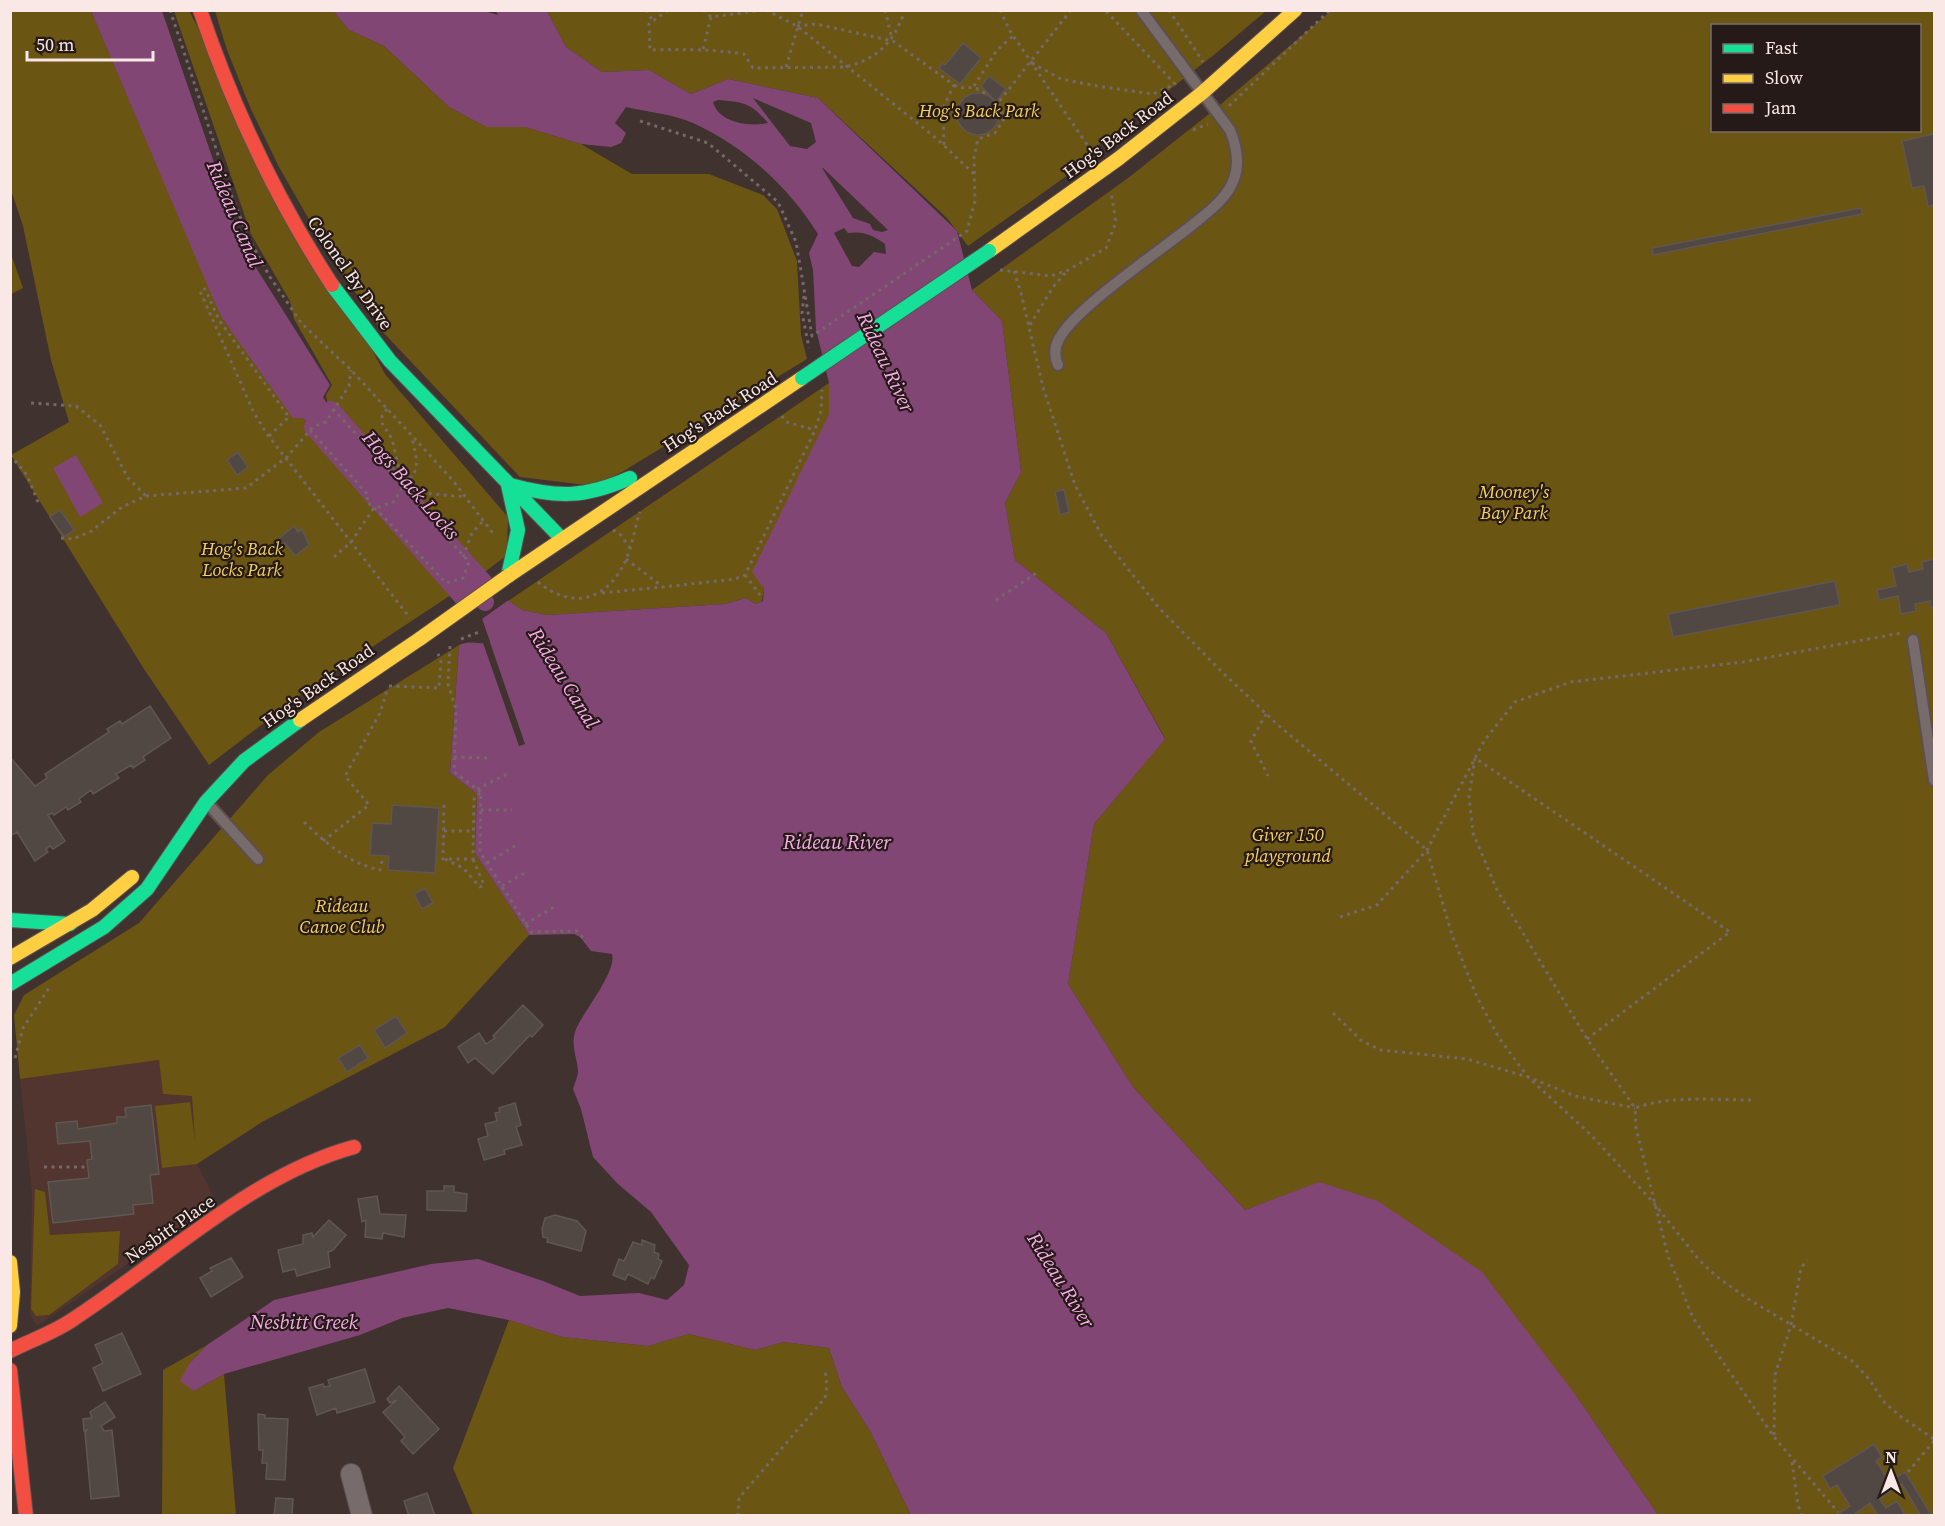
<svg xmlns="http://www.w3.org/2000/svg" width="1945" height="1526" font-family="'Source Serif 4',serif">
  <style>
    .built { fill: #51352e }
    .green { fill: #6a5512; fill-rule: evenodd }
    .water { fill: #824675; fill-rule: evenodd }
    .pier { fill: #40322f }
    .lines { fill: none; stroke-linecap: round; stroke-linejoin: round }
    .canal { stroke: #824675; stroke-width: 18 }
    .building { fill: #524843; stroke: #605652; stroke-width: 1.5 }
    .lane-casing { stroke: #5c504e; stroke-width: 14 }
    .street-casing { stroke: #5c504e; stroke-width: 22 }
    .fast-casing { stroke: #5c504e; stroke-width: 16 }
    .slow-casing { stroke: #5c504e; stroke-width: 16 }
    .jam-casing { stroke: #5c504e; stroke-width: 16 }
    .path { stroke: #756869; stroke-width: 3; stroke-dasharray: 3 4.5; stroke-linecap: butt }
    .lane { stroke: #786b6c; stroke-width: 10 }
    .street { stroke: #786b6c; stroke-width: 20 }
    .fast { stroke: #16e098; stroke-width: 14 }
    .slow { stroke: #ffcf43; stroke-width: 14 }
    .jam { stroke: #f24e42; stroke-width: 14 }
    .fast-bridge-casing { stroke: #5c504e; stroke-width: 16; stroke-linecap: butt }
    .slow-bridge-casing { stroke: #5c504e; stroke-width: 16; stroke-linecap: butt }
    .fast-bridge { stroke: #16e098; stroke-width: 14 }
    .slow-bridge { stroke: #ffcf43; stroke-width: 14 }
    .labels { text-anchor: middle; stroke-width: 4.5; stroke-linejoin: round; paint-order: stroke }
    .park-label { font-size: 18px; font-style: italic; fill: #f6d05a; stroke: #251a17 }
    .street-label { font-size: 18px; fill: #f9e8e5; stroke: #251a17 }
    .water-label { font-size: 20px; font-style: italic; fill: #f6ace6; stroke: #251a17 }
  </style>
  <rect width="100%" height="100%" fill="#40322f"/>
  <path class="built" d="M159 1060 192 1095 197 1164 217 1203 37 1326 30 1315 32 1193 20 1079Z"/>
  <path class="green" d="M10 11H91L222 318 296 417 302 418 313 427 457 591 307 690 209 765 144 669 11 455 69 422 51 360 23 226 11 190Z
    M174 11H189L385 374 508 517 507 555 481 575 416 498 327 401 326 395 332 385 294 319 290 301 251 234Z
    M215 11H333L349 30 384 46 449 107 486 127H525L581 144 632 174H709L763 195 777 209 797 261 801 335 807 359 622 472 594 486 520 477 381 330 327 251 279 167 250 107 227 50Z
    M547 11H1266L1215 54 1086 155 1089 160 968 246 947 218 818 98 728 79 691 94 649 70 602 72 566 47Z
    M1331 11H1934V1515H1658L1577 1397 1320 1182 1245 1210 1133 1087 1068 984 1094 824 1165 738 1106 633 1015 560 1005 503 1021 472 1002 321 972 290 1128 178 1214 110ZM1712 26H1920V130H1712Z
    M10 251 23 288 11 294H10Z
    M829 383V414L826 423 753 572 764 589 762 601 755 604 746 598 725 604 547 615 522 610 508 601Z
    M459 645 450 773 477 794 475 853 529 935 445 1027 262 1122 197 1164 162 1168 155 1106 190 1102 195 1141 192 1096 163 1094 159 1060 20 1079 14 1015 24 995 139 923 268 775 319 732Z
    M35 1189 45 1192 50 1235 120 1231 118 1264 49 1315 36 1316 31 1309Z
    M509 1320 562 1337 648 1346 689 1334 755 1350 784 1342 829 1348 842 1387 870 1431 911 1515H473L453 1468Z
    M207 1345 189 1364 194 1391 224 1374 236 1515 156 1516 162 1514 163 1370Z"/>
  <path class="water" d="M480 10 498 15 496 11H547L566 47 602 72 649 70 691 94 728 79 818 98 957 231 972 290 1002 321 1021 472 1005 503 1015 560 1106 633 1165 739 1094 824 1068 984 1133 1087 1245 1210 1319 1182 1378 1201 1482 1272 1577 1397 1658 1515H911L870 1431 842 1387 829 1348 784 1342 755 1350 689 1334 648 1346 562 1337 509 1320 448 1308 402 1318 360 1335 224 1374 194 1391 180 1381 189 1364 207 1345 274 1300 431 1264 478 1259 543 1281 580 1296 639 1293 667 1300 684 1285 689 1265 651 1212 618 1184 593 1157 581 1109 573 1089C575 1083 578 1076 578 1071 577 1056 570 1045 576 1029 584 1011 617 971 612 954L591 951 580 937 574 934 529 935 475 853 477 794 450 773 459 645C474 639 480 646 490 642L482 619 466 601 487 586 522 610 547 615 725 604 746 598 755 604 763 601 764 589 752 572 829 414V383L816 329 813 270 809 253 818 234C788 186 745 147 693 123 673 114 647 112 626 107L615 123 626 133 621 143 611 147 581 144 525 127H486L449 107 384 46 349 30 333 11ZM753 98 811 123 816 142 807 149 790 146ZM718 100C744 102 751 103 768 123 749 127 719 123 713 102ZM822 168H823L888 230 882 232 873 230 870 224 853 218ZM844 228 848 233C864 231 872 235 885 244L886 254 874 252 859 267 852 266 834 233Z
    M91 11H162L243 247 330 385 323 397 331 410 313 427 302 418H293L222 318 214 301Z
    M76 455 103 503 80 517 53 468Z"/>
  <path class="pier" d="M489 584 510 599 482 619 525 744 519 746 482 640 487 641 479 621 463 603Z"/>
  <g class="lines">
    <path class="canal" d="M310 398 326 422 485 602
      M331 410 468 565 487 586 466 601 313 427Z"/>
  </g>
  <path class="building" d="M963 43 981 58 960 84 939 68 943 63 945 65Z
    M989 76 1006 89 996 102 981 86Z
    M957 114a21 21 0 1 1 42 0a21 21 0 1 1-42 0Z
    M1934 134V205L1928 207 1924 186 1912 188 1902 141Z
    M1861 208 1862 214 1653 255 1652 248Z
    M238 452 248 467 237 475 227 460Z
    M1064 489 1069 512 1060 515 1055 492Z
    M60 510 74 530 64 537 50 517Z
    M294 526 298 532 302 529 309 545 295 556 285 543 280 547 276 541Z
    M1934 559V607L1931 608 1930 601 1915 604 1916 611 1901 614 1898 596 1879 600 1877 590 1896 586 1892 568 1907 564 1909 572 1923 569 1922 562Z
    M1835 581 1840 605 1673 637 1668 614Z
    M150 706 171 738 143 757 145 760 133 768 131 765 116 774 119 778 93 794 91 790 79 799 81 802 68 810 66 807 54 815 52 813 48 815 65 841 53 849 50 846 46 849 48 852 35 861 17 832 10 836V757L35 786 47 778 45 774 109 732 107 729 120 721 122 724Z
    M392 805 439 808 435 873 388 870 389 856 370 855 372 823 391 824Z
    M425 888 433 903 422 909 414 894Z
    M523 1005 543 1025 532 1037 530 1035 493 1074 475 1058 468 1063 458 1047 479 1033 486 1044 495 1038 493 1036Z
    M396 1016 407 1033 385 1048 374 1030Z
    M360 1045 368 1058 347 1072 338 1058Z
    M515 1103 521 1125 516 1127 522 1145 504 1150 505 1154 484 1160 478 1139 488 1136 485 1124 497 1121 495 1113 500 1112 499 1108Z
    M151 1105 159 1174 150 1175 153 1203 133 1205 134 1214 53 1223 48 1182 89 1178 87 1160 92 1159 90 1141 58 1144 56 1123 77 1121 78 1129 117 1123V1117H126L125 1108Z
    M444 1186H454V1192L467 1194 466 1211 427 1210V1191H444Z
    M377 1196 380 1214 406 1215 404 1237 383 1233 382 1239 365 1237 366 1220 362 1222 358 1199Z
    M555 1215 577 1221 586 1231 581 1251 547 1242 548 1238 543 1237 542 1229 545 1218Z
    M329 1220 346 1235 333 1250 328 1252 330 1267 297 1276 295 1269 283 1272 278 1250 303 1244V1235L312 1233 313 1237Z
    M642 1240 655 1245 654 1252 659 1254 658 1259 662 1261 654 1279 651 1277 648 1284 628 1274 625 1280 613 1275 619 1259 624 1261 633 1242 642 1245Z
    M231 1258 243 1277 211 1297 200 1278 212 1271 210 1268Z
    M122 1333 141 1374 103 1391 93 1368 103 1363 95 1345Z
    M365 1369 375 1402 337 1413 336 1408 317 1415 309 1388 323 1384 324 1387 330 1386 328 1380Z
    M399 1386 439 1429 413 1454 401 1441 405 1437 383 1412 397 1400 390 1403 387 1399Z
    M105 1402 115 1417 101 1426 104 1431 112 1430 119 1496 91 1499 85 1433 87 1430 84 1431 83 1419 92 1418 90 1412Z
    M258 1414 265 1415V1418L288 1419 285 1480 266 1479 267 1463H262L263 1450H259Z
    M1874 1444 1882 1457 1876 1461 1889 1481 1905 1472 1932 1516H1921L1902 1484 1879 1498 1886 1508 1897 1501 1906 1516H1875L1877 1514 1870 1503 1852 1516H1835L1850 1506 1837 1485 1830 1489 1823 1476Z
    M427 1493 435 1516H409L404 1501Z
    M276 1498 293 1499 292 1516H274Z"/>
  <g class="lines">
    <g class="lane-casing">
      <path id="lane" d="M1058 365C1054 356 1054 348 1059 339 1074 309 1161 250 1191 226 1207 213 1227 199 1234 179 1240 163 1236 145 1230 130L1141 10
        M1913 640 1934 780
        M208 804 258 859"/>
    </g>
    <g class="street-casing">
      <path id="street" d="M351 1474 362 1516"/>
    </g>
    <g class="fast-casing">
      <path id="fast" d="M332 285 390 361 561 538
        M508 485 518 530 508 576
        M510 485C558 498 584 498 630 478
        M10 920 70 924
        M10 984 104 927 147 889 206 802 244 761 300 720"/>
    </g>
    <g class="slow-casing">
      <path id="slow" d="M989 251 1118 159 1202 93 1295 10
        M508 576 802 378
        M300 720 421 638
        M10 958 92 910 132 877
        M10 1262 13 1292 10 1326"/>
    </g>
    <g class="jam-casing">
      <path id="jam" d="M200 10C233 108 276 199 332 285
        M10 1351C31 1340 56 1332 75 1318 164 1260 251 1175 354 1147
        M10 1370 26 1516"/>
    </g>
    <path class="path" d="M170 10 232 197 249 239 270 277 302 324 351 370 416 440 454 482 495 536
      M646 10 653 21
      M668 10 649 24 650 50C682 49 712 49 744 54L753 68 845 67C878 59 894 42 905 10
      M703 10 711 17 763 10
      M766 10 797 26 937 139 974 174
      M885 10 892 39
      M1000 10 1010 31 1092 152
      M1169 10 1203 62
      M797 26 816 24 893 41 954 85 943 108 944 146
      M703 49 711 17
      M1032 63 1061 79 1097 86 1153 94 1175 84 1105 10
      M786 67 803 10
      M954 85C966 92 970 82 986 94
      M974 86 997 50 1013 36
      M1229 106 1330 10
      M640 121 708 143 778 202 796 242 812 336 967 231 975 201 974 157 978 139 995 133 1004 119 998 103 1071 10
      M1193 130 1208 124
      M1000 270 1051 276 1068 270 1106 248 1116 222 1111 192
      M1014 271 1021 293 1043 387 1075 485 1102 536 1159 608 1221 671 1278 725 1427 850 1452 935 1477 997 1499 1038 1528 1077 1592 1136 1653 1202 1699 1260 1716 1276 1748 1299 1852 1361 1870 1380 1883 1401 1900 1416 1934 1439
      M804 296 802 313 809 348
      M1030 325 1053 287 1066 272
      M31 403 76 406 100 425 128 478 146 496
      M333 409 392 473 399 469
      M387 409 382 416V423L392 439 399 469 423 493 466 497
      M782 416 786 422 815 430
      M310 430 369 496 366 501 380 513 446 583 463 578 469 562 414 501 413 492 406 483
      M269 436 289 417 219 320 205 289 200 291 254 413 267 434 410 618
      M10 455 27 475 38 502
      M613 530 621 535 630 548
      M61 538 73 539 90 532 122 507 146 496 246 488 287 457 313 427 326 422 349 386 351 370
      M334 557 352 541 373 509 395 501C409 468 424 484 412 438
      M463 557 472 533 484 520
      M626 559 663 587 735 579 745 575 815 430 821 411 822 390
      M745 575 760 595
      M538 582C573 611 610 600 627 557 633 543 635 526 640 512
      M602 593 661 587
      M996 600 1038 572
      M461 639 479 632
      M450 646 448 684 456 709 454 772 481 792 480 852 531 932 577 931 586 941
      M389 686 439 688 441 660 438 654
      M1266 714 1251 741 1268 776
      M454 757 488 758
      M477 789 507 774
      M444 805 443 859H473L474 799 481 792
      M481 810H512
      M304 822C327 844 348 863 380 870L382 861
      M444 831H474
      M323 841 369 805 345 776 380 713 388 687
      M445 859 463 868 480 887 484 885 473 859
      M487 863 515 846
      M502 886 528 871
      M1340 917 1377 905 1427 850 1484 741 1515 702 1571 682 1743 662 1901 633
      M525 924 554 907
      M1333 1013 1362 1041 1381 1050 1467 1059 1528 1077 1575 1096 1635 1108
      M1587 1039 1730 932 1475 758 1469 796 1473 833 1497 890 1587 1039 1635 1108
      M15 1058 23 1028 49 988
      M1751 1100C1712 1100 1672 1095 1635 1108L1636 1128 1668 1256 1693 1318 1774 1437 1838 1512
      M44 1167H88
      M1774 1435 1775 1375 1791 1325 1801 1268 1807 1260
      M1792 1462 1798 1505 1802 1516
      M1908 1472 1934 1441
      M738 1516 739 1498 825 1398 827 1386 825 1369"/>
    <use href="#lane" class="lane"/>
    <use href="#street" class="street"/>
    <use href="#fast" class="fast"/>
    <use href="#slow" class="slow"/>
    <use href="#jam" class="jam"/>
    <g class="fast-bridge-casing">
      <path id="fast-bridge" d="M802 378 989 251"/>
    </g>
    <g class="slow-bridge-casing">
      <path id="slow-bridge" d="M421 638 508 576"/>
    </g>
    <use href="#fast-bridge" class="fast-bridge"/>
    <use href="#slow-bridge" class="slow-bridge"/>
  </g>
  <g class="labels">
    <g class="park-label">
      <text x="979" y="117">Hog's Back Park</text>
      <text x="1514" y="498">Mooney's<tspan x="1514" dy="21">Bay Park</tspan></text>
      <text x="242" y="555">Hog's Back<tspan x="242" dy="21">Locks Park</tspan></text>
      <text x="1288" y="841">Giver 150<tspan x="1288" dy="21">playground</tspan></text>
      <text x="342" y="912">Rideau<tspan x="342" dy="21">Canoe Club</tspan></text>
    </g>
    <g class="street-label">
      <text transform="translate(1118 135) rotate(-37)" y="6">Hog's Back Road</text>
      <text transform="translate(350 273) rotate(55)" y="6">Colonel By Drive</text>
      <text transform="translate(720 412) rotate(-33)" y="6">Hog's Back Road</text>
      <text transform="translate(318 686) rotate(-35)" y="6">Hog's Back Road</text>
      <text transform="translate(170 1229) rotate(-35)" y="6">Nesbitt Place</text>
    </g>
    <g class="water-label">
      <text transform="translate(235 214) rotate(67)" y="7">Rideau Canal</text>
      <text transform="translate(886 362) rotate(65)" y="7">Rideau River</text>
      <text transform="translate(411 485) rotate(49)" y="7">Hogs Back Locks</text>
      <text transform="translate(564 678) rotate(58)" y="7">Rideau Canal</text>
      <text x="837" y="849">Rideau River</text>
      <text transform="translate(1061 1280) rotate(58)" y="7">Rideau River</text>
      <text x="304" y="1329">Nesbitt Creek</text>
    </g>
  </g>
  <rect width="1945" height="1526" fill="none" stroke="#f9e8e5" stroke-width="24"/>
  <rect x="1711" y="24" width="210" height="108" fill="#251a17" stroke="#7a6c69" stroke-width="1.5"/>
  <rect x="1723" y="44" width="30" height="9" fill="#16e098" stroke="#7a6c69" stroke-width="1.5"/>
  <text x="1765" y="54" font-size="18" fill="#f9e8e5">Fast</text>
  <rect x="1723" y="74" width="30" height="9" fill="#ffcf43" stroke="#7a6c69" stroke-width="1.5"/>
  <text x="1765" y="84" font-size="18" fill="#f9e8e5">Slow</text>
  <rect x="1723" y="104" width="30" height="9" fill="#f24e42" stroke="#7a6c69" stroke-width="1.5"/>
  <text x="1765" y="114" font-size="18" fill="#f9e8e5">Jam</text>
  <g transform="translate(1891 1472)" stroke="#251a17" stroke-width="4.5" paint-order="stroke">
  <path d="M0-4.5L10 22L0 15L-10 22Z" fill="#f9e8e5"/>
  <text y="-9" font-size="16" font-weight="bold" text-anchor="middle" fill="#f9e8e5">N</text>
  </g>
  <path d="M27 51v9h126v-9" fill="none" stroke="#f9e8e5" stroke-width="3"/>
  <text x="36" y="51" font-size="18" fill="#f9e8e5" stroke="#251a17" stroke-width="4.5" paint-order="stroke">50 m</text>
</svg>
